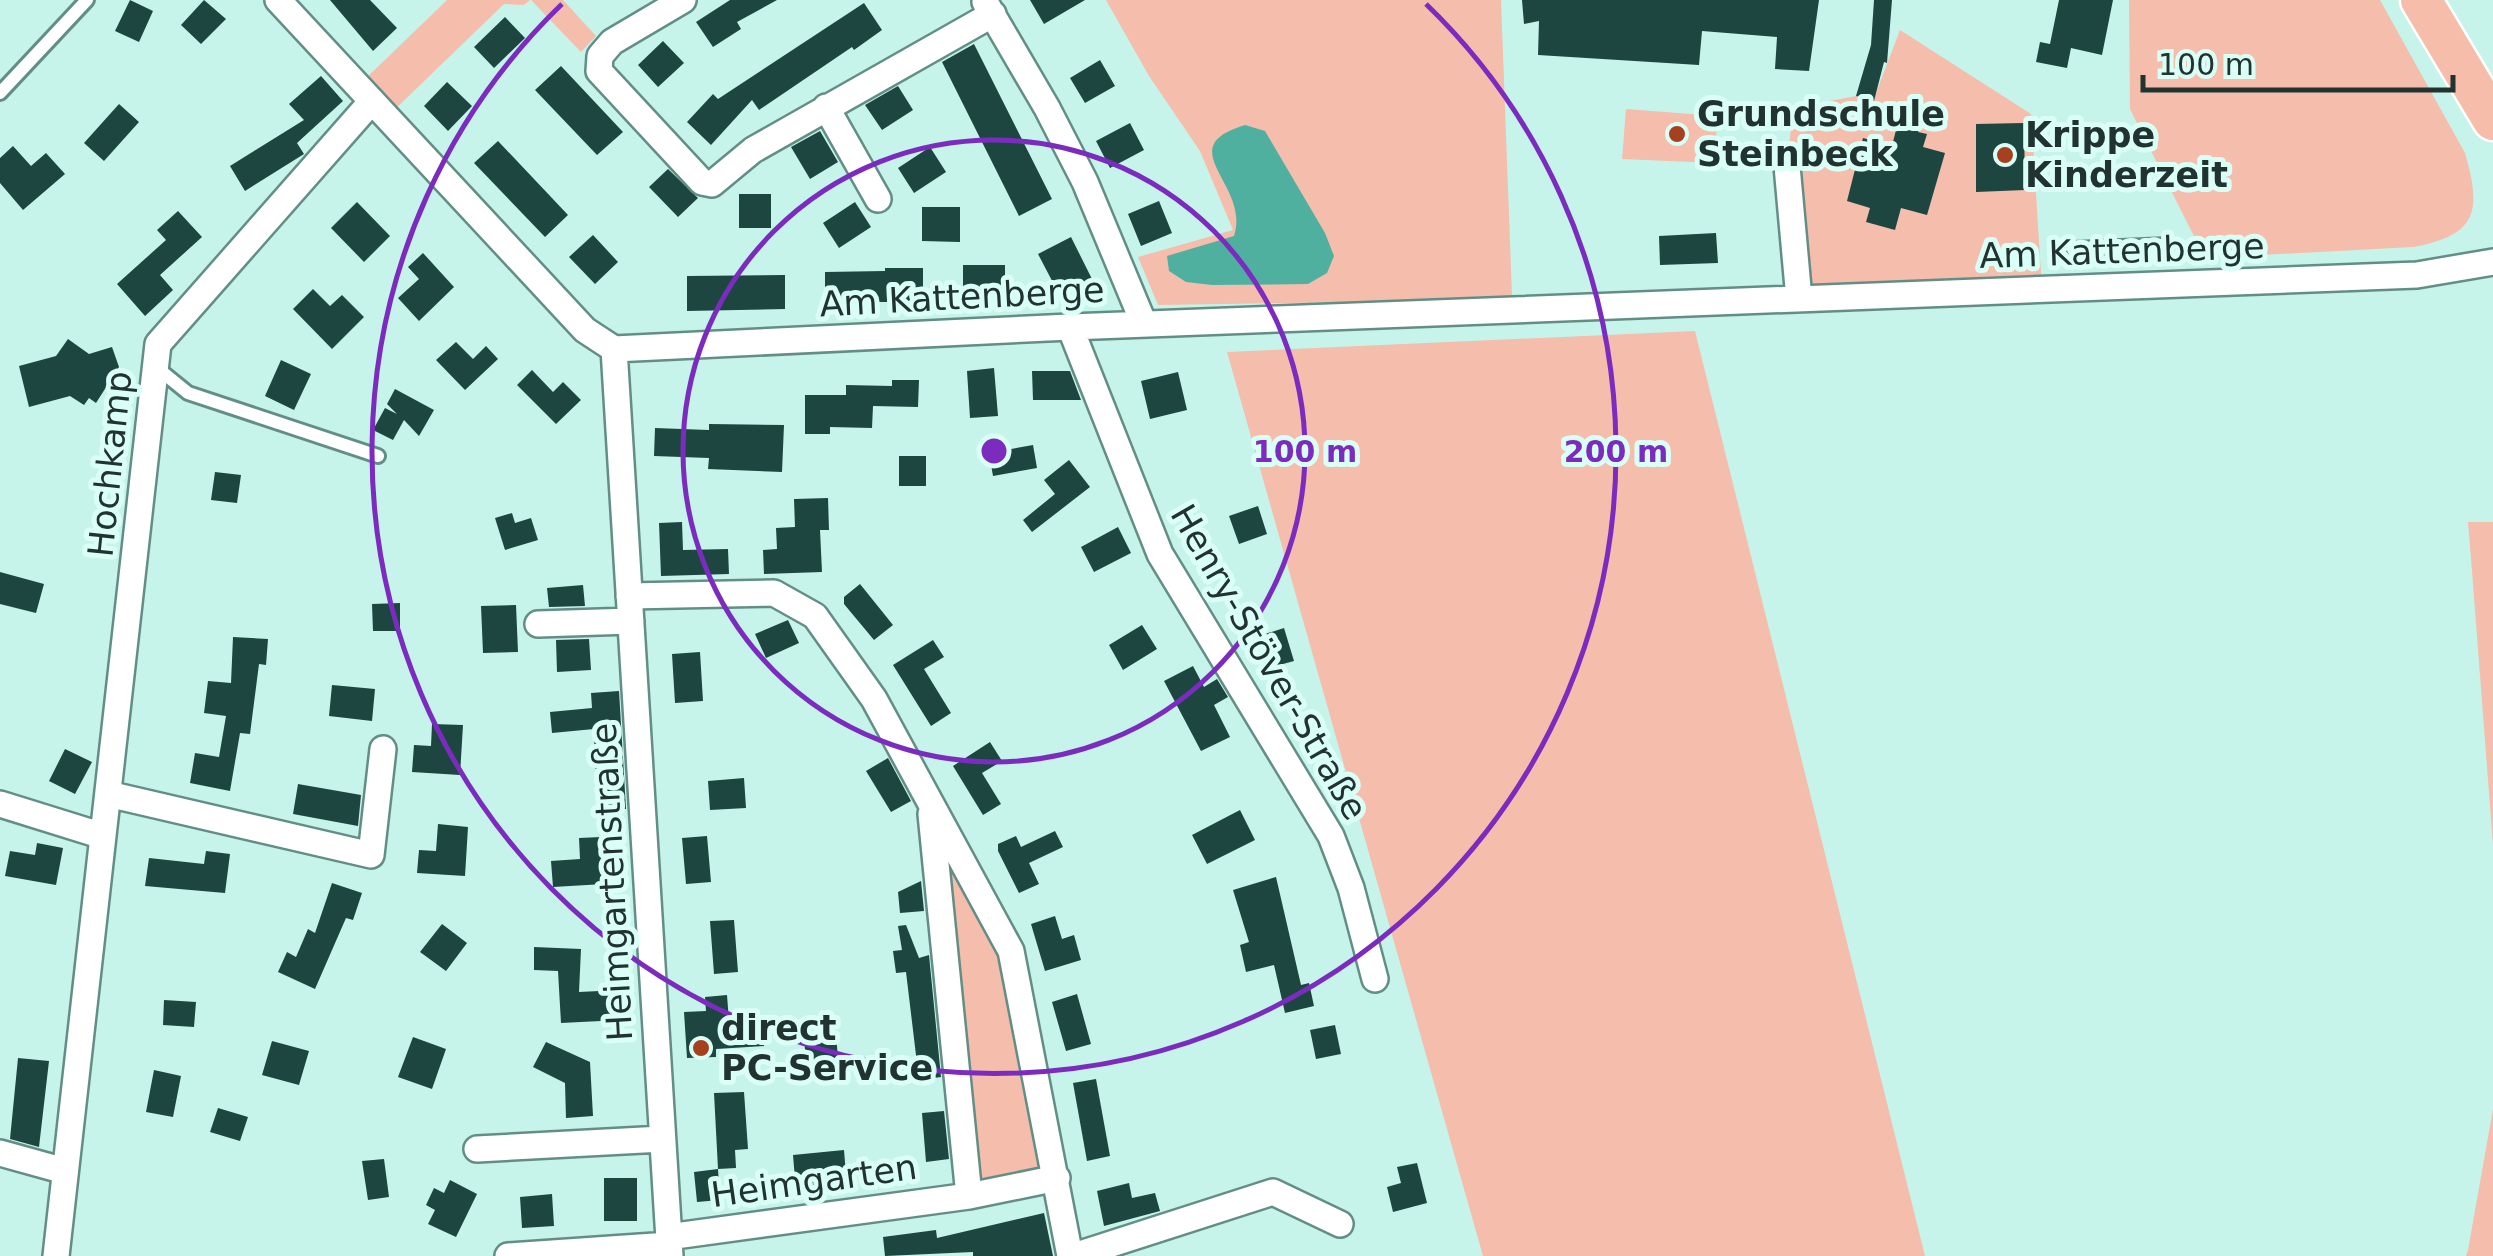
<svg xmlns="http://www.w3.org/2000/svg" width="2493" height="1256" font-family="'DejaVu Sans',sans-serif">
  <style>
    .green { fill: #f5bdac }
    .water { fill: #50b0a0 }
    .building { fill: #1c463f }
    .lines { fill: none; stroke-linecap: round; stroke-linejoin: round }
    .service-casing { stroke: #638e86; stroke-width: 18 }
    .minor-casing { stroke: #638e86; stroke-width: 30 }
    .primary-casing { stroke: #fff; stroke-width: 45 }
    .service { stroke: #fff; stroke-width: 12 }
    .minor { stroke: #fff; stroke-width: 25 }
    .primary { stroke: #f7bdab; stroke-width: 40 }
    .ring { fill: none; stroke: #7b2cbf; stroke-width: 5 }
    .poi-dot { fill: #a7401e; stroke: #dafff7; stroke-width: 4 }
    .labels { text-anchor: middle; stroke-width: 10; stroke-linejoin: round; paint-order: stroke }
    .poi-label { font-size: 35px; font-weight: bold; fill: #21332f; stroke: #dafff7; text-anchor: start }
    .street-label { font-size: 35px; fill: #21332f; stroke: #dafff7 }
    .centre { fill: #7b2cbf; stroke: #dafff7; stroke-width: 5 }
    .ring-label { font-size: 30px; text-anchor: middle; font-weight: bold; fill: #7b2cbf; stroke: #dafff7; stroke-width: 10; stroke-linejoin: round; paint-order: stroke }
  </style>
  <rect width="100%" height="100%" fill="#c6f4ea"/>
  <path class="green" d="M447 0H530L524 5 504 4 387 117 358 86Z
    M531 0H563L596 36 581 52Z
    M1106 0H1501L1512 296 1364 302 1158 305 1138 257 1233 230 1200 151 1149 76Z
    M2129 0H2380L2465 153C2482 212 2477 235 2413 247L2205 258 2130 109Z
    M1900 30 2031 114 2042 289 1799 299 1787 166 1793 108 1856 96 1873 101Z
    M1626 109 1717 116 1715 163 1622 159Z
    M1695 331 1925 1256H1483L1227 352Z
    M2468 522H2493V845L2471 558Z
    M930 799 1011 951 1057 1178 969 1196Z
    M2493 1109V1256H2466L2468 1250Z"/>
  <path class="water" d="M1245 125 1265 131 1325 233 1334 256 1327 273 1308 284 1212 285 1186 282 1169 271 1167 256 1234 236C1251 184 1169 148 1245 125Z"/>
  <path class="building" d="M130 0 153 11 139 42 115 31Z
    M204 0 226 19 201 44 181 25Z
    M330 0H370L397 28 373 51Z
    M730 0H777L737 22 741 29 713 47 696 22Z
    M1030 0H1085L1044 24Z
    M1522 0H1819L1809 71 1775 69 1777 37 1702 31 1699 65 1538 55 1539 21 1524 24Z
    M1874 0H1892L1887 63 1884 62 1874 101 1856 96 1871 45Z
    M2059 0H2113L2102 55 2071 48 2067 68 2036 62 2040 42 2050 44Z
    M864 3 882 30 854 50 852 47 759 110 752 100 711 145 687 122 713 94 718 99Z
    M505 17 525 38 494 68 474 47Z
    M663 41 684 63 658 87 638 65Z
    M974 44 1052 199 1019 216 942 62Z
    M1100 60 1115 86 1085 103 1070 78Z
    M561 66 623 132 597 155 535 90Z
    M321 76 343 101 297 143 304 154 245 191 230 166 304 120 289 104Z
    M447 82 472 106 448 131 424 106Z
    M898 86 913 110 882 130 865 105Z
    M119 104 139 122 104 161 84 143Z
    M1898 122 1919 128 1918 132 1927 134 1923 147 1945 153 1927 215 1901 208 1895 230 1866 222 1870 208 1847 201 1863 138 1892 146Z
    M1130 123 1144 150 1110 168 1096 141Z
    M2024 123 2025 190 1976 192V124Z
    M820 131 838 162 810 179 791 147Z
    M498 141 568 215 545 237 474 163Z
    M13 146 31 166 46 153 65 174 23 210 0 183V158Z
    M930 147 946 172 914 193 898 168Z
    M668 169 698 198 678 217 649 187Z
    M739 194H771V228H739Z
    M1159 201 1172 233 1141 246 1128 214Z
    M357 202 390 236 364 262 331 228Z
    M855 202 871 227 839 248 823 223Z
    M922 207H960V242L922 241Z
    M178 211 202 237 160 275 173 290 145 316 117 284 166 240 157 230Z
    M1716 233 1718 263 1660 265 1659 236Z
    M593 235 618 262 595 284 569 257Z
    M1071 237 1092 279 1060 296 1038 254Z
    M423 253 454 287 419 321 398 298 419 279 408 267Z
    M963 265H1005V299H963Z
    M885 268H923V302H861V306H825V272L885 271Z
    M785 275V309L687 311V276Z
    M313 289 330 306 342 295 364 317 332 349 293 309Z
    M68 339 89 354 112 347 119 367 96 403 89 398 84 405 70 396 29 407 19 366 56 356Z
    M456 342 473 359 486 346 498 359 465 390 436 360Z
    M281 360 311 374 294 410 265 396Z
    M994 368 998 416 970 418 967 371Z
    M532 370 553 392 563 382 581 400 556 424 517 385Z
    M1032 371H1070L1081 400H1033Z
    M1178 372 1187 410 1150 419 1141 381Z
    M892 380H919L918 407 873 406 872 428 830 427V434H805V395H846V385L892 386Z
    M395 389 434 410 419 436 404 420 393 440 373 430 385 408 397 414 387 404Z
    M709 424 784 425 782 472 708 469 709 458 654 456 655 428 709 430Z
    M1033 445 1037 468 993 476 989 453Z
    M899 456H926V486H899Z
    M1069 460 1090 487 1032 532 1023 520 1055 494 1044 480Z
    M215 472 241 475 237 503 211 500Z
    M828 498 829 530H820L822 572 764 574 763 550 777 549 776 528 795 527 794 499Z
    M1258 506 1267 534 1239 544 1229 516Z
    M512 513 515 523 531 518 538 540 505 550 495 518Z
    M682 522 683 550 728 549 729 574 661 576 659 523Z
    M1118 527 1131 553 1094 572 1081 547Z
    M0 572 44 584 36 613 0 604Z
    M860 584 893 625 874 640 844 604V597Z
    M583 585 585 606 549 607 547 588Z
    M400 603V631H373L372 604Z
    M516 605 518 652 483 653 481 606Z
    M788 620 799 643 766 658 755 634Z
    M1142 625 1157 649 1123 670 1109 645Z
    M1284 628 1294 661 1272 667 1262 635Z
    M233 637 268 639 266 665 259 664 250 734 240 733 230 791 190 783 195 753 219 757 226 716 204 713 208 681 231 683Z
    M589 639 591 670 557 672 556 640Z
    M933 640 944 657 924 669 951 713 931 726 893 665Z
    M700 652 703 701 675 703 672 654Z
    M1193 666 1204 687 1217 679 1228 697 1214 705 1230 737 1201 751 1164 681Z
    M332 685 375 689 372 721 329 716Z
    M619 691 626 809 603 810V769H595L594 729 552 733 550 712 592 708 591 693Z
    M432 724 463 725 460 775 412 772 414 745 431 746Z
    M990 742 1002 761 982 773 1001 804 983 815 953 766Z
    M65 749 92 762 75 794 49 781Z
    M888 758 911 801 891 812 866 771Z
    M744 778 746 808 710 810 708 781Z
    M298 784 361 795 358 826 293 814Z
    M1240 810 1255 840 1207 864 1192 835Z
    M438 824 468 827 465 876 417 873 419 850 436 851Z
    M1055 831 1063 847 1029 863 1039 884 1019 893 998 851V844L1016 836 1021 847Z
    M707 836 711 882 686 884 682 838Z
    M601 837 604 884 553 887 551 861 580 859 579 838Z
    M37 843 63 848 56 885 5 876 10 851 35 855Z
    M206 851 230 854 225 893 145 886 149 858 204 864Z
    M1276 877 1301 985 1309 983 1314 1006 1285 1013 1274 965 1246 972 1240 945 1249 942 1233 890Z
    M921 881 924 911 900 913 898 892Z
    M332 883 362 893 353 920 346 918 315 989 278 972 287 952 296 957 308 929 315 933Z
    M1055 916 1062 939 1074 935 1081 960 1045 971 1031 924Z
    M734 920 738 972 714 974 710 921Z
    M442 924 467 943 446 971 420 952Z
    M906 925 919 958 929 955 941 1077 919 1080 906 972 896 973 893 951 902 950 898 926Z
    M534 947 581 949 579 992 620 990 621 1020 561 1023 558 971 534 970Z
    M1077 994 1091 1044 1066 1051 1052 1002Z
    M727 995 729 1021 762 1019 764 1046 716 1049V1057L687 1058 684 1012 706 1011 705 997Z
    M164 1000 196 1002 194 1027 163 1025Z
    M1335 1025 1341 1054 1316 1059 1310 1030Z
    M836 1035 838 1058 806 1061 804 1038Z
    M413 1037 446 1049 432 1089 398 1077Z
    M272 1041 309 1051 299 1085 262 1075Z
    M546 1042 590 1062 593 1116 566 1118 565 1083 533 1067Z
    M18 1058 49 1061 39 1147 10 1139Z
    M154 1070 181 1076 173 1117 146 1112Z
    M1096 1079 1110 1156 1087 1161 1073 1083Z
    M744 1092 748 1149 735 1150 736 1168 718 1169 714 1093Z
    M218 1108 248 1117 240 1141 210 1132Z
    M944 1111 949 1159 926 1162 922 1113Z
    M844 1150 847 1187 796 1191 793 1155Z
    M384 1159 389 1197 368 1200 362 1161Z
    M1417 1163 1427 1203 1393 1212 1387 1187 1401 1183 1397 1167Z
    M718 1169 720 1200 697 1202 694 1172Z
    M604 1178H637V1221H604Z
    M450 1180 477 1194 456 1237 428 1224 435 1210 426 1205 434 1188 444 1193Z
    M1129 1183 1132 1198 1155 1193 1160 1211 1104 1226 1097 1191Z
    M552 1194 554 1226 522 1228 520 1197Z
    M1044 1213 1053 1256H973V1252L885 1256 883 1237 936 1230 937 1238Z"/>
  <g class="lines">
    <g class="service-casing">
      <path id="service" d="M0 93 87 0
        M2073 249 2168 245
        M156 367 188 393 378 456"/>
    </g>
    <g class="minor-casing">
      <path id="minor" d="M278 0 585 330 614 349 1070 327 2417 275 2493 262
        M683 0 612 42 600 56 599 71 702 182 712 184 753 150 993 14
        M985 2 1047 108 1085 182 1144 324
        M826 107 878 199
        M1787 166 1799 299
        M1070 327 1160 554 1331 836 1351 888 1375 979
        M614 349 670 1256
        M629 596 774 593 815 616 874 699 1011 951 1070 1256
        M538 624 631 621
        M108 794 371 855 383 749
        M0 804 103 836
        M931 814 969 1196
        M477 1149 662 1139
        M0 1153 65 1171
        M668 1237 969 1196 1057 1178
        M56 1256 158 344 372 101
        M508 1256 669 1245
        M1074 1256 1273 1192 1340 1224"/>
    </g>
    <g class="primary-casing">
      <path id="primary" d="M2421 0 2493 120"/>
    </g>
    <use href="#service" class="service"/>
    <use href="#minor" class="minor"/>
    <use href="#primary" class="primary"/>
  </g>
  <g class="ring">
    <circle cx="994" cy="451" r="311"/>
    <path d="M1426 4A622 622 0 1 1 562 4"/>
  </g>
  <g class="poi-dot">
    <circle cx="1677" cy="134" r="10"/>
    <circle cx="2005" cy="155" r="10"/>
    <circle cx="701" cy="1048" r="10"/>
  </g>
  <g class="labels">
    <g class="poi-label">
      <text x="1697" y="126">Grundschule<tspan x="1697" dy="40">Steinbeck</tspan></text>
      <text x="2025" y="147">Krippe<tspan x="2025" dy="40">Kinderzeit</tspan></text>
      <text x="721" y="1040">direct<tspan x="721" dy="40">PC-Service</tspan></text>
    </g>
    <g class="street-label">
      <text transform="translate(2122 251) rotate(-2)" y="12">Am Kattenberge</text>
      <text transform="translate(962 297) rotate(-3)" y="12">Am Kattenberge</text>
      <text transform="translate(110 464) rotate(-84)" y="12">Hochkamp</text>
      <text transform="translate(1269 662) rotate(60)" y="12">Henry-Stöver-Straße</text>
      <text transform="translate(612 882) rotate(-93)" y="12">Heimgartenstraße</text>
      <text transform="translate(814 1181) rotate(-8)" y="12">Heimgarten</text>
    </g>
  </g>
  <circle cx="994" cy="451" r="15" class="centre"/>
  <g class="ring-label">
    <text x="1305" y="462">100 m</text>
    <text x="1616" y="462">200 m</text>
  </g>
  <path d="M2143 75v15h310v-15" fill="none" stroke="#21332f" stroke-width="5"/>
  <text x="2158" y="75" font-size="30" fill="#21332f" stroke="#dafff7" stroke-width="8" paint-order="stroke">100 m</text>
</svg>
